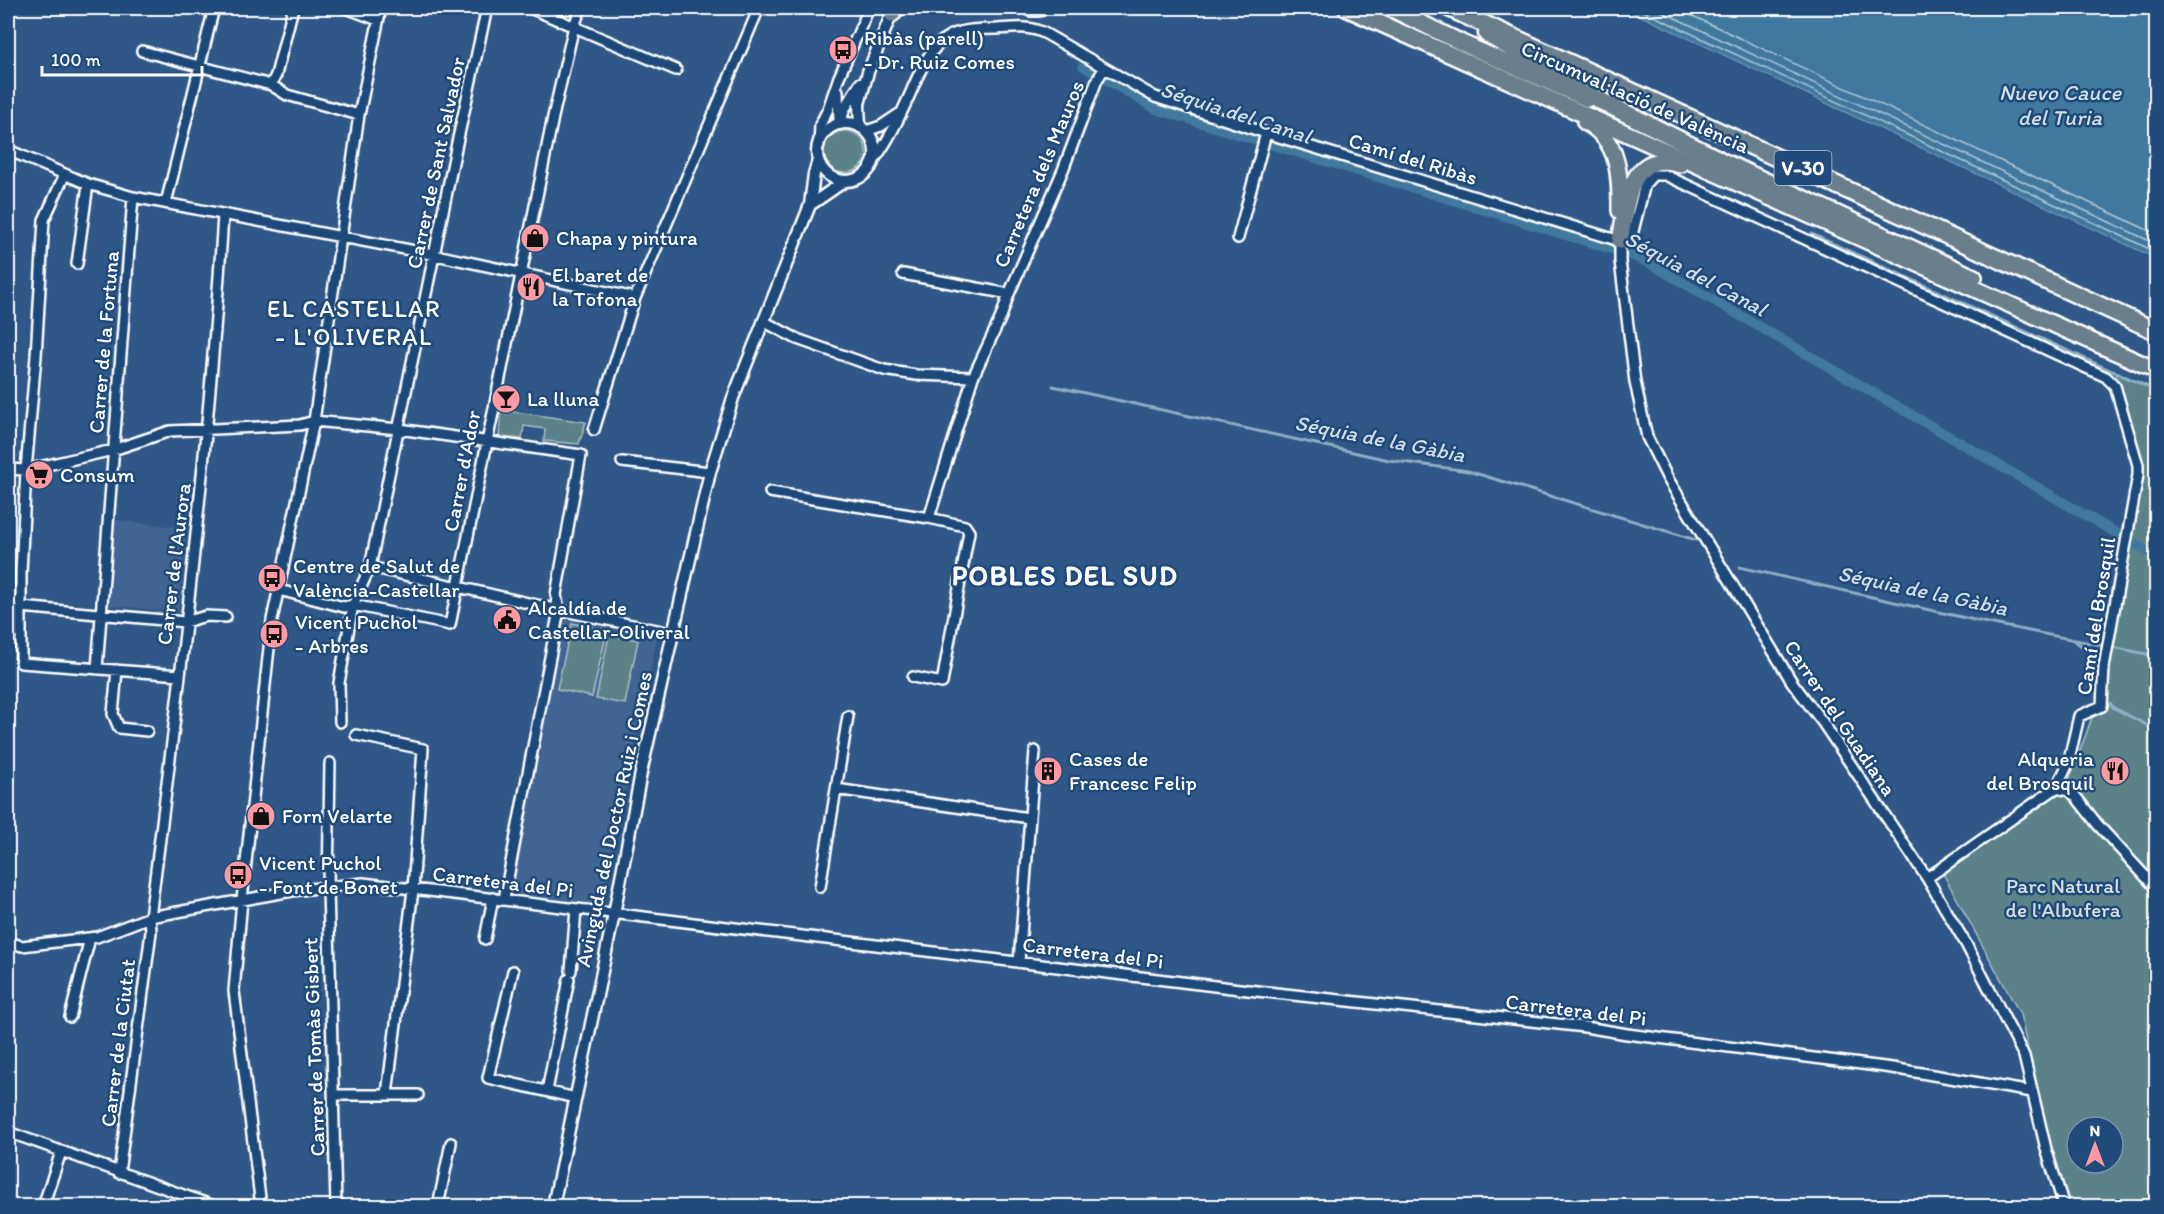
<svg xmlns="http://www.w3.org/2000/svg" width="2164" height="1214" font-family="Itim,sans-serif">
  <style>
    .built { fill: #406593 }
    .green { fill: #5a8288; stroke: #acc0c4; stroke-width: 1.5; fill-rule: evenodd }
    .water { fill: #41799d; stroke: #8dafc4; stroke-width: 1.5 }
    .pier { fill: #2f5787 }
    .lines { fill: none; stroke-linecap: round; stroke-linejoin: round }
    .shore { stroke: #b3c9d8; stroke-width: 1.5 }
    .stream { stroke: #8dafc4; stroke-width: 3 }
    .canal { stroke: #41799d; stroke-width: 10 }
    .minor-casing { stroke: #fff; stroke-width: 14 }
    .tertiary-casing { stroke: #fff; stroke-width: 15 }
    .trunk-casing { stroke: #fff; stroke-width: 20 }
    .motorway-casing { stroke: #fff; stroke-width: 21 }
    .minor { stroke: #1f4a7a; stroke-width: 9 }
    .tertiary { stroke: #1f4a7a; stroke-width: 10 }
    .trunk { stroke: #6b7e8b; stroke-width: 15 }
    .motorway { stroke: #6b7e8b; stroke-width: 16 }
    .labels { text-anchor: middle; stroke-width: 5; stroke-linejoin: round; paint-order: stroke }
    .shield { fill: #1f4a7a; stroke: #bcc9d7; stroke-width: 1.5 }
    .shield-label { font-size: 20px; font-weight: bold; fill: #fff }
    .poi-label { font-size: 21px; fill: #fff; stroke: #1f4a7a; text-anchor: start }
    .street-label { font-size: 21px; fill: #fff; stroke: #1f4a7a }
    .park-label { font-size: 21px; fill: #d6e0e1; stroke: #1f4a7a }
    .water-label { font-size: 22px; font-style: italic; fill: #d0dee6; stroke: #1f4a7a }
    .quarter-label { font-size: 24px; letter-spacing: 1.5px; fill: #fff; stroke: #1f4a7a }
    .district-label { font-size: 27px; font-weight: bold; letter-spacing: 1.5px; fill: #fff; stroke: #1f4a7a }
  </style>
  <rect width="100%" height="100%" fill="#2f5787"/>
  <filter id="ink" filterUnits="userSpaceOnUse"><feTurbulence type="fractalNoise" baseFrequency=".0167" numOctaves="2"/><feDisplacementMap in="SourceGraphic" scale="12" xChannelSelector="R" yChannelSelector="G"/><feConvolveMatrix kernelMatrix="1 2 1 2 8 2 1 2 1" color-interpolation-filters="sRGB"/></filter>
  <g filter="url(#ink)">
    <path class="built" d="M114 520 186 528 178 612 107 605Z
      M565 619 657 638 602 904 510 893Z"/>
    <path class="green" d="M824 152a21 21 0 1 1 42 0a21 21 0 1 1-42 0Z
      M2115 371 2156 390V1206H2067L2046 1130 2020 1014 1940 868 2069 781 2099 698 2144 467ZM2077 1127H2113V1163H2077Z
      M501 410 586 422 579 444 544 441 545 429 524 426 522 439 499 437Z
      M572 623 607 631 592 697 557 689Z
      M609 635 638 640 625 704 596 699Z"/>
    <path class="water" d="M1623 8H2156V259Z"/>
    <path class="pier" d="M1620 8H1623L2156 259V262Z"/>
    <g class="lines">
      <path class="shore" d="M1637 8 2156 252
        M1654 8 2156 244
        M1676 8 2156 234"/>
      <path class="stream" d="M1812 234 2156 391
        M1053 386 1389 460 1468 471 1696 540
        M1739 567 1983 622 2101 645
        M2073 640 2098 657
        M2112 647 2156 656
        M2110 703 2114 708 2156 730"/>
      <path class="canal" d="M1083 66 1156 109 1628 254 1649 263 2156 556"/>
      <g class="minor-casing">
        <path id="minor" d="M346 8 378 20
          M530 8 676 70
          M142 51 271 85 287 95 359 115
          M271 85 276 75 293 8
          M838 91 839 122
          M866 131 881 126 899 114
          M819 145 820 125 828 109 839 77 869 8
          M8 150 88 184 133 197 436 255 635 298
          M874 160C887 143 897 123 906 103 917 80 926 48 951 35 965 29 982 29 997 29 1014 28 1030 25 1046 34L1155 97 1266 133 1620 241
          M65 174 44 220 36 356 26 470 21 573V663L180 675
          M166 203 214 8
          M1238 238 1266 133
          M1620 241 1630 238 1632 235 1645 184 1653 175H1665L2106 377 2115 386 2138 465V475L2104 667 2102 706 2079 716 2068 764 2056 788 1927 878
          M1620 241V261L1635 382 1647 437 1668 479 1792 682 1823 723 1927 878 1966 944 2024 1056 2046 1149 2064 1206
          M77 264 88 184
          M903 274 1009 294
          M763 321 797 339 884 370 916 375 973 377
          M594 430 635 298 759 8
          M622 462 710 472
          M8 469 26 470 113 450 170 431 300 425 314 421 399 429 581 455 556 595 559 610 504 899
          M770 492 929 518 973 377 1001 317 1009 294 1063 170 1097 80 1104 69
          M370 567 559 610 672 633
          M279 590 344 607 353 605 450 625 553 117 574 26 581 8
          M8 600 21 601
          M21 607 185 622 206 616 226 617
          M97 669 133 197
          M117 670 113 714 119 728 147 731
          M913 677 942 683 969 532 965 526 929 518
          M340 722 339 683 353 605 370 567 457 143 487 8
          M356 735 423 749 413 890 387 1094
          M330 763 328 887 336 1206
          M2056 788 2070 791 2076 797 2098 825 2156 888
          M836 789 1029 818
          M820 887 848 716
          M485 939 493 898
          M8 942 22 946 97 937 150 917 292 891 363 883 1248 990 1585 1027 1627 1034 1892 1068 2032 1092
          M1019 962 1035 751
          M513 971 488 1078 576 1098
          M571 971 576 909
          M70 1017 90 938
          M547 1091 569 979
          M334 1095H418
          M8 1132 214 1206
          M119 1173 151 932 150 917C180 684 209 450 223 215
          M43 1206 61 1152
          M261 1206 234 991 242 900 272 620 314 421 359 115 381 8
          M438 1206 451 1143"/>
      </g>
      <g class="tertiary-casing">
        <path id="tertiary" d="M817 152a29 29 0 1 1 58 0a29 29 0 1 1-58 0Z
          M840 124 844 109 861 83
          M860 127 859 104 868 72 894 8
          M810 205 845 181
          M553 1206 614 914 641 773 710 472 733 398 810 205 814 174 818 160"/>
      </g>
      <g class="trunk-casing">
        <path id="trunk" d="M1030 8H1040
          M1346 8 2156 370
          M1390 8 1462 43 1587 99
          M892 14 898 8
          M1585 122C1620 140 1620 176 1620 211
          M1707 154 1974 277
          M1620 241C1627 205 1628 148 1680 164"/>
      </g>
      <g class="motorway-casing">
        <path id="motorway" d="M1449 8 2156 331
          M1487 34 1601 101 1718 159"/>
      </g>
      <use href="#minor" class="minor"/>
      <use href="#tertiary" class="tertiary"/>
      <use href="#trunk" class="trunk"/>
      <use href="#motorway" class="motorway"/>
    </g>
  </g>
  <defs>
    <g id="bus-disc" transform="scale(1.5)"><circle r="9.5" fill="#ff9aa2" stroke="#1f4a7a"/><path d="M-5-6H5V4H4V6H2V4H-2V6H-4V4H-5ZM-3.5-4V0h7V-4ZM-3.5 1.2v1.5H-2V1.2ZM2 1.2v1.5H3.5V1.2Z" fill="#111"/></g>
    <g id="shop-disc" transform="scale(1.5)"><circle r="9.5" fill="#ff9aa2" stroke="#1f4a7a"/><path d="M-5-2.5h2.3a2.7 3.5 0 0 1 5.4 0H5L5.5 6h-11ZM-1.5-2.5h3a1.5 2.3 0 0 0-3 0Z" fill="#111"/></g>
    <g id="restaurant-disc" transform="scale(1.5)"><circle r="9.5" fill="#ff9aa2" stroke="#1f4a7a"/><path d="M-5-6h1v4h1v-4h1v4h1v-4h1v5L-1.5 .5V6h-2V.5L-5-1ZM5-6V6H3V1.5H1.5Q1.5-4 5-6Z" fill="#111"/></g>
    <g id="bar-disc" transform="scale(1.5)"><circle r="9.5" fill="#ff9aa2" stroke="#1f4a7a"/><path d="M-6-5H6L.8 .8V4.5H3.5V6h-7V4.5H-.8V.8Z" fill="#111"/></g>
    <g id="supermarket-disc" transform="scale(1.5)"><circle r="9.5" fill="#ff9aa2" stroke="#1f4a7a"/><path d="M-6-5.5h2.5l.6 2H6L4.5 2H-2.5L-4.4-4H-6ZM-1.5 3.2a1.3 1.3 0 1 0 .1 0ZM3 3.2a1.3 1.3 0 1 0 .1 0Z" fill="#111"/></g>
    <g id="civic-disc" transform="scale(1.5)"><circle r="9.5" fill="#ff9aa2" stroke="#1f4a7a"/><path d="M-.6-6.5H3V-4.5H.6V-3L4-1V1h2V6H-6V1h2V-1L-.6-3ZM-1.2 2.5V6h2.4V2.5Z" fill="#111"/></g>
    <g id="building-disc" transform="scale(1.5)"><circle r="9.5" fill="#ff9aa2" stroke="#1f4a7a"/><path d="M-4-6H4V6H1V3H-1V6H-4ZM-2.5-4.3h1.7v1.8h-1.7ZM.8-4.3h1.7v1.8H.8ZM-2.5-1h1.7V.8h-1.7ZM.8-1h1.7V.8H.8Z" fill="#111"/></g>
  </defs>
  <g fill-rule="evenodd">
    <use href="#bus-disc" x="843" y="50"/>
    <use href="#shop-disc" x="535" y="238"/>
    <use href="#restaurant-disc" x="531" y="287"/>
    <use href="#bar-disc" x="506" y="399"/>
    <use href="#supermarket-disc" x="39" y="475"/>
    <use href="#bus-disc" x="272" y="578"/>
    <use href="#civic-disc" x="507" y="620"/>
    <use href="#bus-disc" x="274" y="634"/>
    <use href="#building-disc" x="1048" y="771"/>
    <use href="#restaurant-disc" x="2115" y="771"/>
    <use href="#shop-disc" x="261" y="816"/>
    <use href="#bus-disc" x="238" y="875"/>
  </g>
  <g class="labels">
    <rect class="shield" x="1774.5" y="151" width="57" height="34" rx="4.5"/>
    <g class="shield-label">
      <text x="1803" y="175">V-30</text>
    </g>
    <g class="poi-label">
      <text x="864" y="45">Ribàs (parell)<tspan x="864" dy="24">- Dr. Ruiz Comes</tspan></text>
      <text x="556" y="245">Chapa y pintura</text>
      <text x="552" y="282">El baret de<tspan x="552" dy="24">la Tofona</tspan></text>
      <text x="527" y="406">La lluna</text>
      <text x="60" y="482">Consum</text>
      <text x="293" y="573">Centre de Salut de<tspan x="293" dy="24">València-Castellar</tspan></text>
      <text x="528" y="615">Alcaldía de<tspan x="528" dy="24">Castellar-Oliveral</tspan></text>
      <text x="295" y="629">Vicent Puchol<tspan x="295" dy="24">- Arbres</tspan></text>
      <text x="1069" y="766">Cases de<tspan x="1069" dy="24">Francesc Felip</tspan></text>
      <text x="2094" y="766" text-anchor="end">Alqueria<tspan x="2094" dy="24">del Brosquil</tspan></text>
      <text x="282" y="823">Forn Velarte</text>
      <text x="259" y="870">Vicent Puchol<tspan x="259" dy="24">- Font de Bonet</tspan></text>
    </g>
    <g class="street-label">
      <text transform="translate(1635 97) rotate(24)" y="7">Circumval·lació de València</text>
      <text transform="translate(1413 159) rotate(17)" y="7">Camí del Ribàs</text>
      <text transform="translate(436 163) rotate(-78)" y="7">Carrer de Sant Salvador</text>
      <text transform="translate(1039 174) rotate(-67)" y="7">Carretera dels Mauros</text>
      <text transform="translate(104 342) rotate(-85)" y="7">Carrer de la Fortuna</text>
      <text transform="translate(462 471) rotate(-79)" y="7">Carrer d'Ador</text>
      <text transform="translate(174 564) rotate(-83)" y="7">Carrer de l'Aurora</text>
      <text transform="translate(2096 616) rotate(-81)" y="7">Camí del Brosquil</text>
      <text transform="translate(1840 718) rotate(56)" y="7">Carrer del Guadiana</text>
      <text transform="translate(614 819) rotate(-78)" y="7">Avinguda del Doctor Ruiz i Comes</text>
      <text transform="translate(503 882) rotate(7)" y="7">Carretera del Pi</text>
      <text transform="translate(1093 953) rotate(7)" y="7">Carretera del Pi</text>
      <text transform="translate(1576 1010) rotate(7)" y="7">Carretera del Pi</text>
      <text transform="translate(118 1043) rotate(-83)" y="7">Carrer de la Ciutat</text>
      <text transform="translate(314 1047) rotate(-92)" y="7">Carrer de Tomàs Gisbert</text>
    </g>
    <g class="park-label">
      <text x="2063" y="893">Parc Natural<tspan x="2063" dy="24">de l'Albufera</tspan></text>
    </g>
    <g class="water-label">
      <text x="2060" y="100">Nuevo Cauce<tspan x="2060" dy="25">del Turia</tspan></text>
      <text transform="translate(1236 112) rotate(18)" y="8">Séquia del Canal</text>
      <text transform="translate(1696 273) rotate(28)" y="8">Séquia del Canal</text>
      <text transform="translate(1380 438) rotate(11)" y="8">Séquia de la Gàbia</text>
      <text transform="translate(1923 590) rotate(12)" y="8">Séquia de la Gàbia</text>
    </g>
    <g class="quarter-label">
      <text x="354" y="317">EL CASTELLAR<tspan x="354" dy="28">- L'OLIVERAL</tspan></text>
    </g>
    <g class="district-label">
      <text x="1065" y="585">POBLES DEL SUD</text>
    </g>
  </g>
  <rect width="2164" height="1214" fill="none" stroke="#1f4a7a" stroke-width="30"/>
  <rect x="15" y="15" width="2134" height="1184" fill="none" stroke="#fff" stroke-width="2" filter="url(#ink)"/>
  <g transform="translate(2095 1145)"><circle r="28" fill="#1f4a7a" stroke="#7992af" stroke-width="1.5"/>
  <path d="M0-4.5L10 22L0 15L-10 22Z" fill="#ff9aa2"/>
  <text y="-9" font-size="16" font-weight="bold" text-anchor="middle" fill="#ffffff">N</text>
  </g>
  <path d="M42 66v9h160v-9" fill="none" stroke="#ffffff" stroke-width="3"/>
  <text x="51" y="66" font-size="18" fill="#ffffff" stroke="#1f4a7a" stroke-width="4.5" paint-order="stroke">100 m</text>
</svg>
